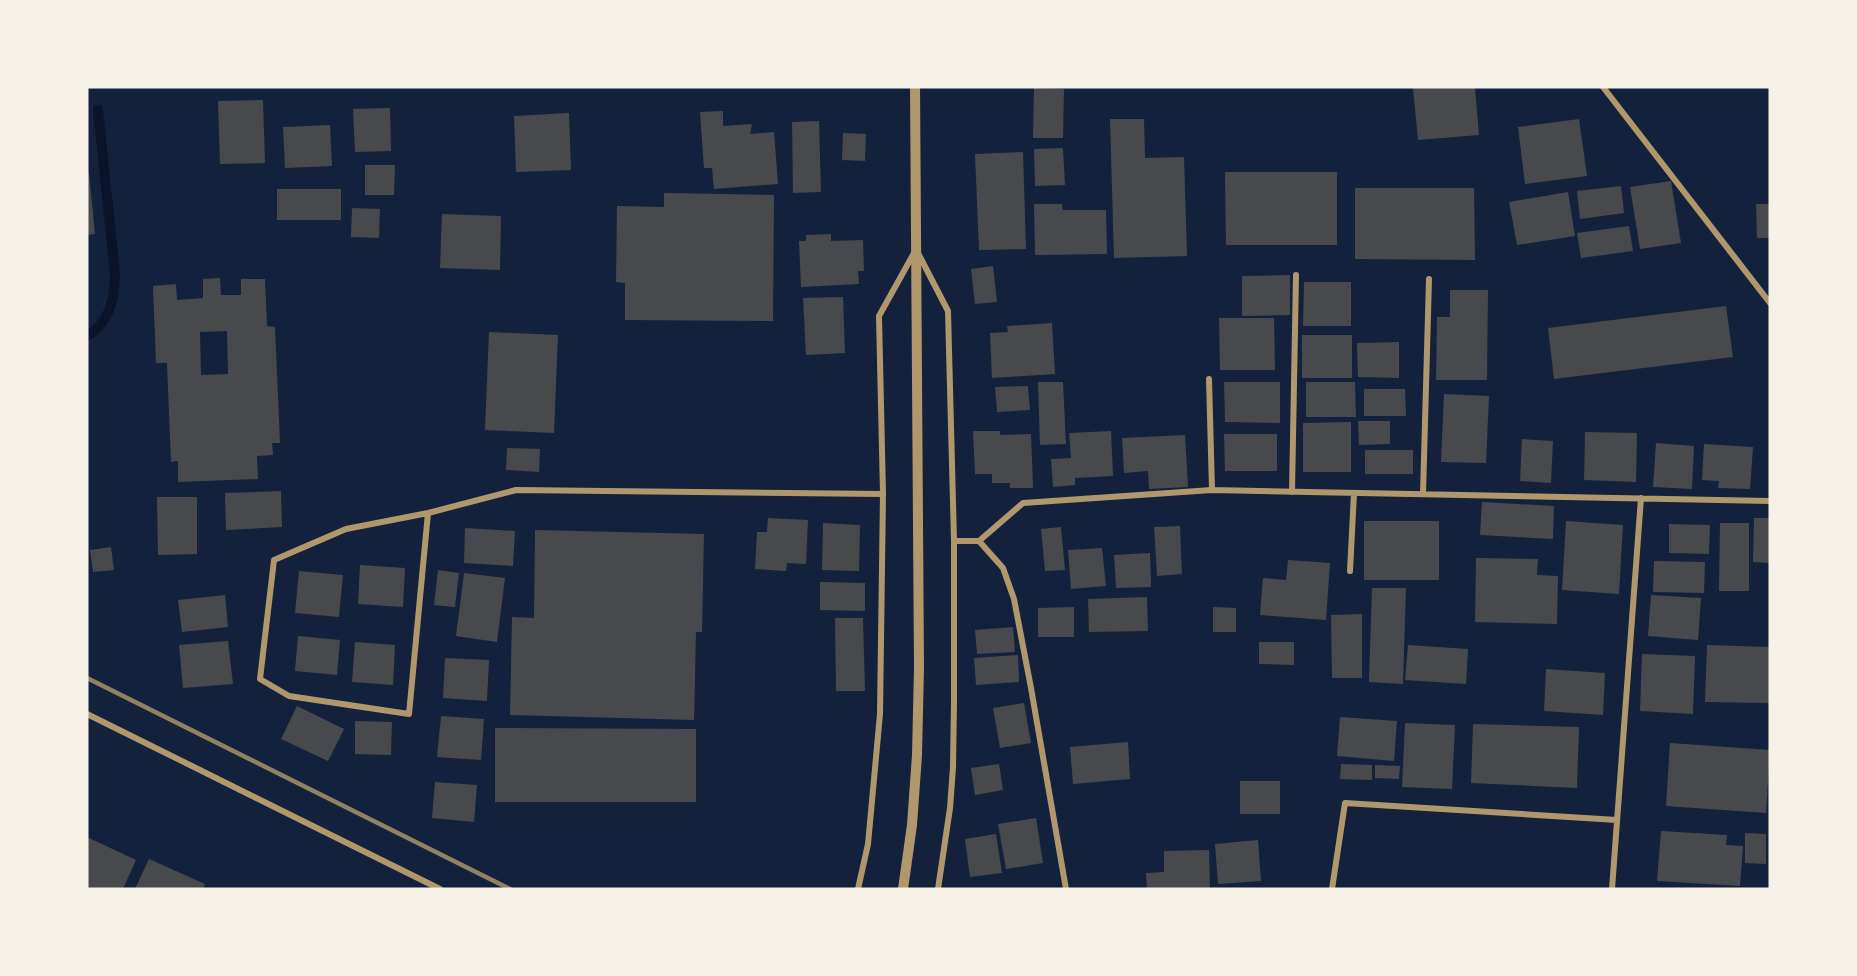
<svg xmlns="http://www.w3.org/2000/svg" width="1857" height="976" font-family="Georgia,serif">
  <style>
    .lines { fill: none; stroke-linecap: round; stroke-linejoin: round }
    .stream { stroke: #0b132b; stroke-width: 10 }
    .building { fill: #48494c; fill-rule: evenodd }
    .minor { stroke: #b1986c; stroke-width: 6 }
    .tertiary { stroke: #b1986c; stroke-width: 10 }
    .rail { stroke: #918062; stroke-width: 4.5 }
  </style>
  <rect width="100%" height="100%" fill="#14213d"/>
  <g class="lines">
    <path class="stream" d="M87 336C110 323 115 298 115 273L98 110"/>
  </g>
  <path class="building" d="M1420 87H1475L1479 135 1418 140 1413 88Z
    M1034 88 1064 89 1063 138H1033Z
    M263 100 265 163 220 164 218 101Z
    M390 108 391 151 355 152 353 109Z
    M723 111V126L752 124 750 134 774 132 778 184 714 189 712 168H704L700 112Z
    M569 113 571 170 516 172 514 116Z
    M1110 119H1144L1145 158 1184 157 1187 256 1114 258Z
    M1579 119 1587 176 1525 184 1518 127Z
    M819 121 821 192 793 193 792 122Z
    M330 125 332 166 285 168 283 127Z
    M843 133 866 134 865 161 842 160Z
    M1063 148 1065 185 1035 186 1034 149Z
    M1023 152 1026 249 979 250 975 154Z
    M365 165H395L394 195H365Z
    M1225 172H1337V245H1226Z
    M87 173H89L95 234 87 235Z
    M1671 181 1681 243 1640 249 1630 187Z
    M1621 186 1624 213 1580 219 1577 191Z
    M1355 188H1474L1475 260 1355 259Z
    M277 189H341V220H277Z
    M1568 192 1575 236 1517 245 1509 202Z
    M664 193 774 195 773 321 625 320V283L616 282 617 206 664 207Z
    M1034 204H1062L1063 210H1106L1107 254 1035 255Z
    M1756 204H1770V238H1757Z
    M352 208 380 209 379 238 351 237Z
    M442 214 501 216 500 270 440 268Z
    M1629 226 1633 251 1581 258 1577 233Z
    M831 234V241L863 240 864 271H858L859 284 801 287 799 241H806V235Z
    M993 266 997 302 975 304 971 269Z
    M1290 275V315L1242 316V276Z
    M220 278 221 295H241V279H265L267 326 275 327 280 443H272L273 455 257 456 258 479 178 482V461L171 462 167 363H156L153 286 176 284 177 300 203 298V279ZM227 331 228 374 201 375 200 332Z
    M1304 282H1351V326H1303Z
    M1450 290H1488L1487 380H1436L1437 317H1450Z
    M843 297 845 353 806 355 803 298Z
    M1726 306 1733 357 1554 379 1548 328Z
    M1219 318H1274L1275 370H1220Z
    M1052 323 1055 374 992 378 990 333 1008 332 1007 326Z
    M489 332 558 335 554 433 485 430Z
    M1302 335H1352V378H1302Z
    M1399 342V378L1358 377 1357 343Z
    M1038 382H1063L1066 444 1040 445Z
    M1224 382H1280V423L1225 422Z
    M1306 382H1355L1356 417H1306Z
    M1028 386 1030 410 997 412 995 387Z
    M1364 389H1405L1406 416H1364Z
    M1444 394 1489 396 1486 463 1441 462Z
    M1358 421H1390V444L1359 445Z
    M1351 422V472H1303V423Z
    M973 431H1000V435L1031 434 1033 488H1010V483H992V474H975Z
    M1111 431 1113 476 1075 478V485L1053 487 1051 459 1071 458 1069 433Z
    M1585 432 1637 433 1636 482 1584 480Z
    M1224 434H1277V471H1225Z
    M1185 435 1188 487 1149 489 1148 471 1124 473 1122 438Z
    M1522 439 1553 441 1551 483 1520 481Z
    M1656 443 1694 446 1692 489 1653 487Z
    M1704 444 1753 447 1750 489 1718 488 1719 481 1702 480Z
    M507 448 540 449 539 472 506 470Z
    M1365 450H1413V474H1365Z
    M281 491 282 527 226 530 225 493Z
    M157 497H197V554L158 555Z
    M1482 502 1554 506 1553 539 1480 535Z
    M768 518 808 520 806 564 787 563 786 571 755 569 757 532H767Z
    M1754 518H1770V563L1753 562Z
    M1364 521H1439V580H1364Z
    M1566 521 1623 525 1619 594 1562 590Z
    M823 523 860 525 859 571 822 570Z
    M1720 523H1749V591H1719Z
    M1669 524 1710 525 1709 554 1669 553Z
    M1180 526 1182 574 1157 576 1154 527Z
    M1061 527 1065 570 1045 571 1041 529Z
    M465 528 515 531 513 566 464 563Z
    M535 530 704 534 702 632H696L694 720 510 715 512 617 534 618Z
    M111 547 114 570 93 572 90 550Z
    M1102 548 1106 586 1071 589 1068 550Z
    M1150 553 1151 587 1116 588 1114 555Z
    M1476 558 1538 559 1537 575 1558 576 1557 624 1475 622Z
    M1288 560 1330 563 1326 620 1260 615 1263 578 1286 580Z
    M1654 561 1705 562 1704 593 1653 592Z
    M360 565 405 568 403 607 358 604Z
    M438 570 459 573 455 607 434 605Z
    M299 571 343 575 339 617 295 613Z
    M464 573 505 578 497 642 456 636Z
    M820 582 865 583V611L820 610Z
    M1372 588H1406L1403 684 1369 682Z
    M225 595 228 627 182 632 178 600Z
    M1651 595 1701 598 1698 640 1648 636Z
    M1147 597 1148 631 1089 632 1088 599Z
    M1074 607V637H1038V608Z
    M1213 607 1236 608V632H1213Z
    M1362 614V678H1332L1331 615Z
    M835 618H863L865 691H836Z
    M1013 627 1015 652 977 654 975 630Z
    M298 636 340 640 337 675 295 671Z
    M228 641 233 684 183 688 179 645Z
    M355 642 395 645 393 685 352 682Z
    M1259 642H1294V665L1259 664Z
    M1408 645 1468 649 1466 684 1405 680Z
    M1707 645 1770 647V703L1705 702Z
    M1642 654 1695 656 1693 714 1640 711Z
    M1018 655 1019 682 976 685 974 658Z
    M445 658 489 660 487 701 443 698Z
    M1546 669 1605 673 1603 715 1544 711Z
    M1024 703 1031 743 1000 748 993 708Z
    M297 706 344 729 328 761 281 739Z
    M441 716 484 719 481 760 437 757Z
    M1340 717 1397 721 1394 761 1337 756Z
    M355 721 392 722 391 755 355 754Z
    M1405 723 1455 725 1452 789 1402 787Z
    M1473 724 1579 727 1577 788 1471 783Z
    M495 728 696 729V802H495Z
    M1128 742 1130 779 1073 784 1070 747Z
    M1670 743 1770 750 1766 813 1666 806Z
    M999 764 1003 790 975 795 971 768Z
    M1341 764 1372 765V780L1340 779Z
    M1375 765 1400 766 1399 779 1375 778Z
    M1240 781H1280V814H1240Z
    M435 782 477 785 474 822 432 818Z
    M1036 818 1043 863 1006 869 998 824Z
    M1661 831 1727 835 1726 845 1743 846 1740 886 1657 881Z
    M1745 833 1766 834V864L1745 863Z
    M996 834 1002 873 970 877 965 839Z
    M87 837 136 860 123 889H92L87 887Z
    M1258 840 1261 881 1218 884 1215 844Z
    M1209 850 1210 888 1147 889 1146 873 1164 872V851Z
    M149 859 205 884 203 889H135Z"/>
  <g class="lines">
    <path class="minor" d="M1603 87 1770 303
      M918 253 948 311 954 541V702L953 767 950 808 938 889
      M1209 379 1212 490
      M1292 492 1296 275
      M1423 494 1429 279
      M428 513 409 714 289 696 260 679 274 560 346 529 428 513 516 490 883 494
      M954 541H979L1023 503 1212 490 1770 501
      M979 541 1003 568 1014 599 1031 688 1066 889
      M1350 571 1354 493
      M87 714 440 889
      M858 889 868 844 880 714 883 494 879 316 914 253
      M1332 889 1345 803 1617 820
      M1612 889 1641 498"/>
    <path class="tertiary" d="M903 889 912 825 917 755 919 668 915 87"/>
    <path class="rail" d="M87 678 510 889"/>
  </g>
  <rect width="1857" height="976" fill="none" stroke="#f6f1e7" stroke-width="177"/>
</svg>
